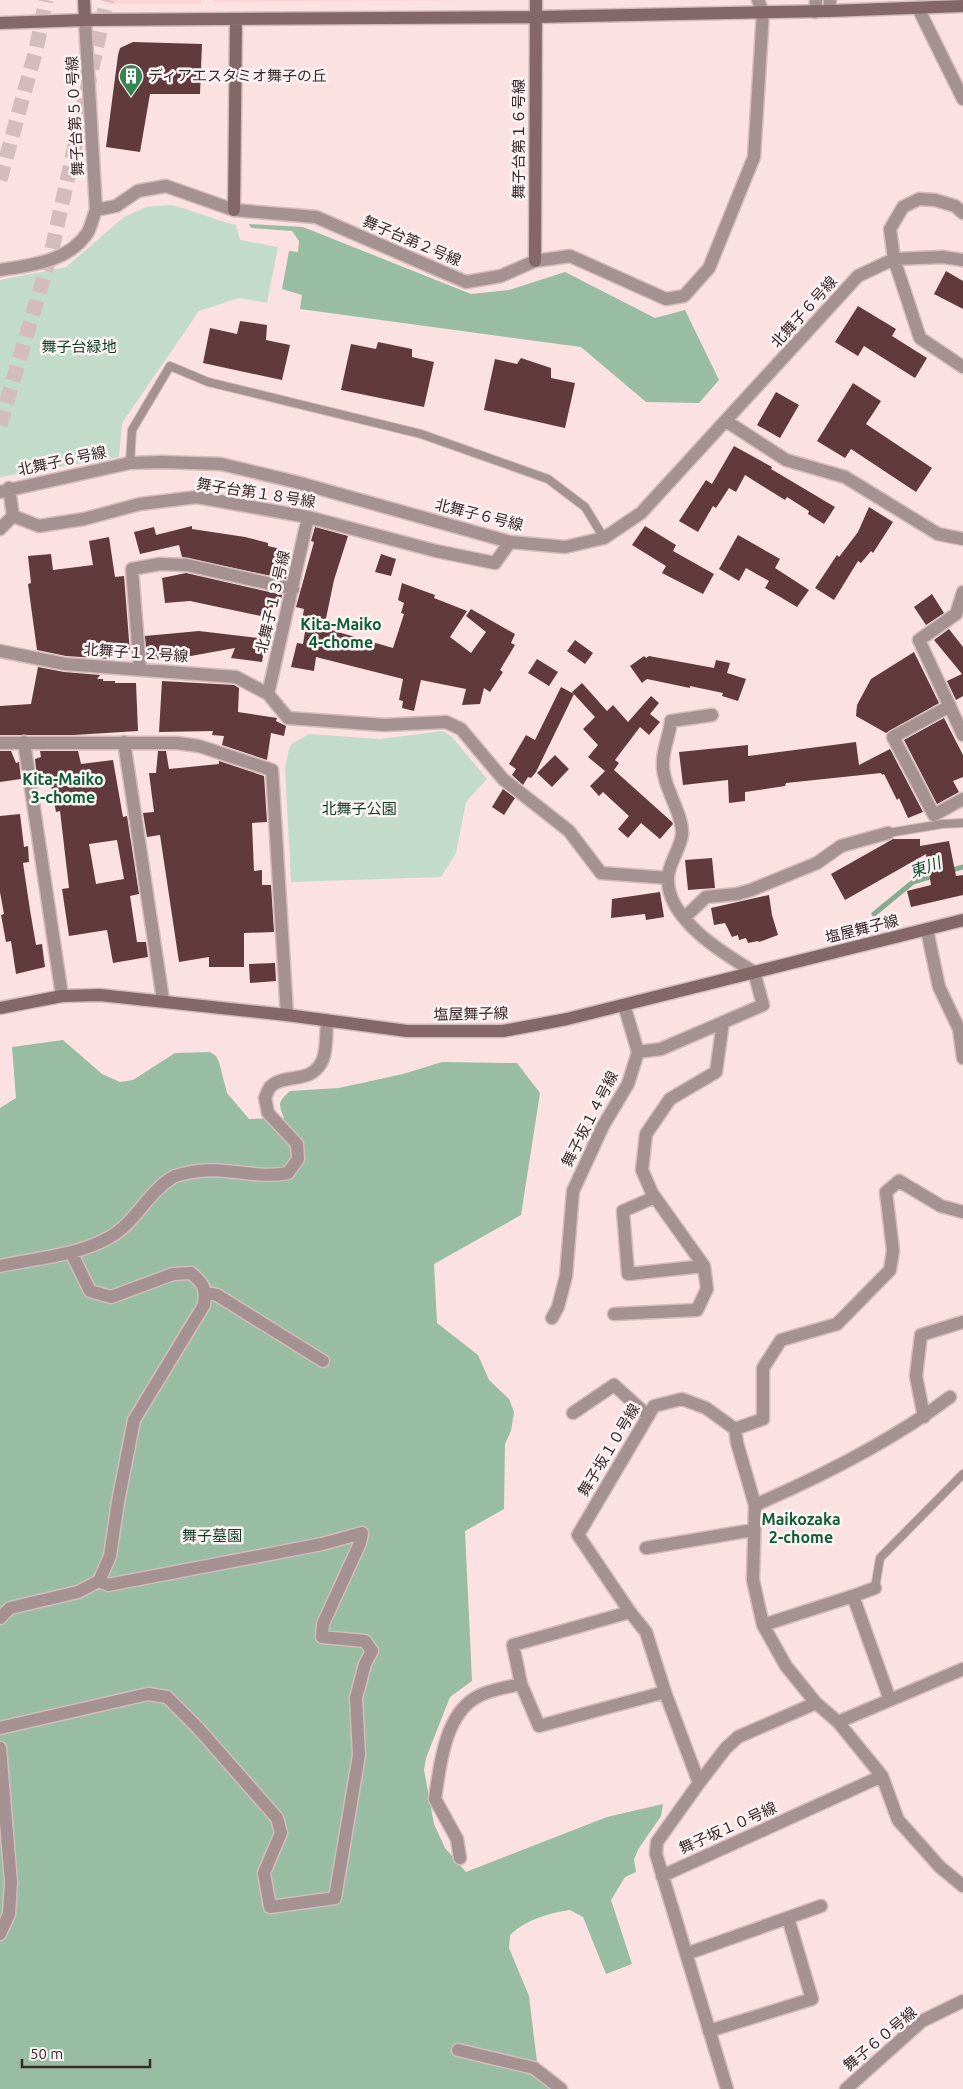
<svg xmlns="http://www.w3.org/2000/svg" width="963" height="2089" font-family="Ubuntu,'Noto Sans JP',sans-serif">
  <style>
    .built { fill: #fdd4d6 }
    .green { fill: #c3dbca }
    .forest { fill: #98bda3 }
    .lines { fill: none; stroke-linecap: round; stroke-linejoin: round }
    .stream { stroke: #87ab92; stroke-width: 5 }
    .building { fill: #603a3d; fill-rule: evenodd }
    .highway-tunnel { stroke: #d4bcbd; stroke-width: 15; stroke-dasharray: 15 8; stroke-linecap: butt }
    .lane-casing { stroke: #d4bcbd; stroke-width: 10 }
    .street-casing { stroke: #d4bcbd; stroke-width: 15 }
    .secondary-casing { stroke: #d4bcbd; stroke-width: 15 }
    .lane { stroke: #a59192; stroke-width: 8 }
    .street { stroke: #a59192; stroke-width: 12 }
    .secondary { stroke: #846769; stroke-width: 12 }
    .labels { text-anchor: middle; stroke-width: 5; stroke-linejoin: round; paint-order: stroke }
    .poi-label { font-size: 15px; fill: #382829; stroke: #fcf3f4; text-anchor: start }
    .street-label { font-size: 15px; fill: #382829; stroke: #fcf3f4 }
    .park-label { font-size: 15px; fill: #0e3c22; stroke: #fcf3f4 }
    .neighbourhood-label { font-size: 16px; font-weight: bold; fill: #0e5e35; stroke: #fcf3f4 }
    .water-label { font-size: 16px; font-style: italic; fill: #0b4a29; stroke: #fcf3f4 }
  </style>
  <rect width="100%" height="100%" fill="#fbe1e2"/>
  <path class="built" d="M104 0H201V4H104Z
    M213 0H473L213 2Z"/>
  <path class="green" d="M171 205C193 210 214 220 236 225L240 240 278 247 267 303 239 298 199 311 122 423 119 457 0 477V280L66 267 124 217 146 207Z
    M443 731 452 737 487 779 466 802 456 853 441 877 291 882 285 768 290 745 309 734 380 739Z"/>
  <path class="forest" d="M249 224 303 227 471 294 509 290 565 272 655 318 685 310 719 380 699 403 646 402 581 347 300 309 302 295 282 289 289 251 298 252 299 241 292 231 251 228Z
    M63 1040 102 1074 120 1082 133 1080 175 1053 210 1052 216 1056 219 1062 227 1093 249 1119 284 1118C278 1103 278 1102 290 1091L339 1088 403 1074 442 1062 517 1063 540 1093 521 1215 434 1264 437 1323 478 1355 489 1380 509 1399 514 1412 511 1431 505 1444 504 1509 465 1531 472 1681 450 1697 426 1758 424 1770 434 1824 445 1848 466 1872 607 1817 663 1804 661 1816 639 1848 634 1859 636 1872 625 1877 611 1900 632 1964 606 1974 583 1917 570 1910C549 1913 525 1920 510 1935L509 1948 529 1996 537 2062 555 2089H0V1108L16 1098 12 1047Z"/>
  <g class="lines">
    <path class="stream" d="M949 871 963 867
      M874 914 913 882 936 875"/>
  </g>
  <path class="building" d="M133 42 202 44 200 94H150L140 152 106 147 118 55 120 48Z
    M946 271 963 281V309L934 294Z
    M858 306 896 329 892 336 927 358 915 378 864 346 858 356 835 342Z
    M240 321 267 325 266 340 290 345 282 380 203 363 210 328 237 334Z
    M378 342 412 349V357L434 362 424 407 341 390 351 344 376 349Z
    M521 358 551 368V378L575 383 565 428 484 410 495 359 517 364Z
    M853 383 881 401 866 424 932 468 916 492 851 449 845 458 817 441Z
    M776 392 799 405 780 438 757 425Z
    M734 446 772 467 771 469 835 507 824 524 808 514 809 511 787 497 785 500 745 475 736 492 729 488 716 508 713 506 698 532 679 521 706 480 712 484Z
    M869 507 893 522 873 553 871 551 861 563 858 561 834 600 815 588 837 555 839 557 858 532Z
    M192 526V529L245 537 268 543V546L285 550 280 573 287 574 286 579 182 557 179 545 140 554 134 532 154 527 156 535Z
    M645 526 676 545 673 551 714 574 703 594 662 573 666 566 632 545Z
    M315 527 348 536 334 580 324 628 393 648 404 614 401 613 404 603 398 600 402 583 435 595 434 598 467 611 450 637 471 653 486 632 466 616 471 609 515 634 511 643 515 645 500 670 503 672 490 692 484 688 480 704 462 705 466 689 421 680 414 711 402 708 403 701 399 700 403 679 316 657 314 671 291 667 297 643 303 644 306 626 301 625 304 609 296 607 314 542 311 541Z
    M738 535 780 559 775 568 809 590 797 607 765 588 769 581 746 568 739 581 719 569Z
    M109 537 115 577 124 576 130 653H116L111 659 66 656 37 650 28 584 31 583 28 556 51 554 53 570 93 565 89 541Z
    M381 554 396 559 391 576 375 572Z
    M186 573 282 595 280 604 274 602 270 618 190 601 165 603 162 578Z
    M932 594 944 613 926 625 914 607Z
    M949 629 963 647V696L956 700 947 681 962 674 934 640Z
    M199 631 266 639 262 662 231 658 235 648 163 661V659L147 660 145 636Z
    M575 640 593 653 585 664 567 651Z
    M914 652 939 703 886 733 856 716 857 705 871 679Z
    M644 656 646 658 649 656 714 668 716 660 730 663 727 673 746 679 738 701 722 696 723 693 690 686V688L647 679 642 683 630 666Z
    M537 659 558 672 549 686 528 673Z
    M38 667 64 672 100 675 97 679H103V681H115V683H136L138 731 74 735H0V706L31 704Z
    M162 681 234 685 239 688 238 712 277 718 276 721 286 726 284 736 271 733 267 760 222 745 224 736 212 735 213 731 159 732Z
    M582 683 607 711 613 705 628 722 651 696 659 703 650 714 660 722 649 735 640 727 615 760 619 763 614 770 672 822 673 824 660 839 641 823 628 838 618 829 629 816 603 792 599 796 590 786 605 771 588 757 598 745 583 729 595 717 572 692Z
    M561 687 574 694 536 772 531 778 528 777 523 785 512 775 516 769 509 764 526 735 535 740Z
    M944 718 963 755V777L953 781 959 792 937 804 904 740Z
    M856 742 859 765 890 749 923 812 908 818 899 798 897 800 884 774 882 775 881 773 786 783 785 786 745 792V801L729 803 728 780 683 785 679 752 748 745V756Z
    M0 751H11L16 763 19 762 21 779 0 782Z
    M40 751H78L81 764 113 760 123 817 127 816 139 894 130 896 137 942H146L148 957 113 963 107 930 69 936 62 889 69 888 60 811 56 812 49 774 37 777 35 759 41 757ZM117 840 124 879 96 884 89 844Z
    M158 751H166L169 769 219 764V761L264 776 267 822 252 823 254 871 262 870V885H271L274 932 244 933V967H209V957L179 962 160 835 147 837 143 813 154 812 149 773H156Z
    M555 755 569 769 552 787 537 773Z
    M503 789 515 798 504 815 492 807Z
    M20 814 24 847 28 846 29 862 23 863 30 910 36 945 42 944 45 967 16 974 11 941 6 942 1 915 4 914 0 892V816Z
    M893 839H920V846L949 841 956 876 963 875V895L911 907 907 891 931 885 926 854 845 900 831 874Z
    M712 858 715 888 688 890 685 860Z
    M660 892 664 917 646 920 645 914 611 918 612 899Z
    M769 895 772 915 778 935 759 942 758 941 748 943 746 938 739 940 738 935 732 937 725 923 714 925 711 908Z
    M275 963 276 981 250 983 249 964Z"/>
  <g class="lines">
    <path class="highway-tunnel" d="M0 180 36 50 46 0
      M0 425 52 249 107 0"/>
    <g class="lane-casing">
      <path id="lane" d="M130 463 132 430 170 366 208 382 421 434 548 479 585 507 604 538
        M888 833 942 824 963 823
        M875 1588 880 1558 963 1474"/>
    </g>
    <g class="street-casing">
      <path id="street" d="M918 8 963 99
        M829 11 830 0
        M815 12 816 0
        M85 20 96 210
        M963 213 955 206 935 200 919 199 903 207 890 229 894 259 920 338 963 367
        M0 270C31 265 69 262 88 232 91 226 93 217 96 210L116 206 138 191 166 186 234 210 316 217 466 282 501 276 535 261 570 256 666 299 684 296 709 268 754 157 763 12 758 0
        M726 421 786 460 845 477 938 534 963 539
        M9 488 13 516 39 526 84 519 140 504 197 497 308 517 436 551 495 563 510 542
        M0 492 130 463 162 462 221 464 296 482 510 542 565 547 604 538 641 513 858 276 894 259 943 257 963 260
        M0 529 13 516
        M963 592 956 614 919 640 963 735
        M0 651 65 664 236 677 268 694 288 718 384 725 446 722 461 729 503 779 569 831 601 873 668 878
        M140 670 132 569 160 564 187 565 293 589
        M268 694 308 517
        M950 706 893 737 934 815 963 799
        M24 742 62 996
        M124 742 163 1000
        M0 743H177L199 746 272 770 287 1015
        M684 918 706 897 737 894 751 890 817 863 841 846 888 833
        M927 930 939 987 959 1029 963 1058
        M624 1005 638 1052 661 1049 763 1005 754 972C724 954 666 919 668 878 668 864 680 850 682 835 684 814 661 785 663 762 663 748 670 734 671 721L712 715
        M655 1197 623 1211 628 1274 704 1266
        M0 1266C36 1258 77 1256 110 1237 135 1223 148 1192 173 1177 177 1175 183 1174 187 1173 222 1164 254 1180 288 1173L298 1159 297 1144 268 1113 265 1098C266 1095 268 1090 270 1087 285 1072 312 1086 323 1059 327 1049 326 1032 327 1021
        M205 1292 217 1295 323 1361
        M614 1314 697 1310 707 1289 704 1266 652 1193 642 1170 646 1134 670 1099 716 1072 723 1022
        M552 1318 558 1307 566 1276 573 1191 603 1126 628 1084 638 1052
        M573 1413 614 1385 648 1416
        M924 1417 916 1376 921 1335 963 1322
        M735 1429 763 1419V1368L781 1340 837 1324 890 1270 893 1251 886 1192 899 1181 941 1206 963 1212
        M755 1505C822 1476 892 1441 950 1397
        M646 1548 753 1530
        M853 1596 875 1588
        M630 1612 646 1632 665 1692
        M0 1618 10 1608 78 1592 99 1581 110 1556 118 1502 134 1420 204 1305C206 1288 204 1284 191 1273L173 1274 111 1297 90 1291 71 1252
        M763 1625 853 1596 890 1700 838 1722
        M890 1700 963 1669
        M0 1728 148 1694 167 1697 198 1728 277 1818 281 1833 264 1873 270 1907 335 1898 359 1755 356 1698 365 1664 372 1651 365 1641 322 1637 323 1624 360 1543 362 1533 322 1544 108 1585 99 1581
        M0 1748 11 1883 9 1914 0 1934
        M699 1783 726 1748 738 1737 816 1703
        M460 1858 457 1839 435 1799C440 1764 445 1709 483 1694 495 1689 508 1687 521 1684
        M662 1876 882 1776
        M686 1954 821 1906
        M709 2031 812 1999 788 1918
        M458 2050 534 2068 561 2089
        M727 2089 656 1854 657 1842 699 1783 665 1692 539 1726 521 1684 513 1645 630 1612 578 1535 654 1406 682 1399 706 1408 735 1429 737 1443 755 1505 753 1580 763 1625 786 1666 816 1703 838 1722 882 1776 898 1820 940 1867 963 1886
        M846 2089 922 2021 963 2001"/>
    </g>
    <g class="secondary-casing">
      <path id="secondary" d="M84 0 85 20
        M0 23 85 20 535 17 829 11 963 6
        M234 210 236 19
        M535 261 536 0
        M0 1008 62 996 100 995 287 1015 407 1031H503L567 1019 963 920"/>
    </g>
    <use href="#lane" class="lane"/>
    <use href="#street" class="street"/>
    <use href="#secondary" class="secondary"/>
  </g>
  <defs>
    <g id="building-pin" transform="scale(1.25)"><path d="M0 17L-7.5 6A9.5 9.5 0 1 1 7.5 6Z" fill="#348455" stroke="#fcf3f4"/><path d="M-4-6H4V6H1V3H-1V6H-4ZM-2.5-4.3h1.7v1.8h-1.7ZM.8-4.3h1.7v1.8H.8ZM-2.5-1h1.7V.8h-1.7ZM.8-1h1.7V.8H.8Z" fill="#fff"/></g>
  </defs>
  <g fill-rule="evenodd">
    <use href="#building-pin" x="131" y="76"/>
  </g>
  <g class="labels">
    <g class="poi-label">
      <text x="148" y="81">ディアエスタミオ舞子の丘</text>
    </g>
    <g class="street-label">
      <text transform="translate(75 116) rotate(-93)" y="5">舞子台第５０号線</text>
      <text transform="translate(519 139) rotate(-90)" y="5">舞子台第１６号線</text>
      <text transform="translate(412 241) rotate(23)" y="5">舞子台第２号線</text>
      <text transform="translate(804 312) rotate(-48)" y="5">北舞子６号線</text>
      <text transform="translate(62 461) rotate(-12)" y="5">北舞子６号線</text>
      <text transform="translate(256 493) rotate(9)" y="5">舞子台第１８号線</text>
      <text transform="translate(479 515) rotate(14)" y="5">北舞子６号線</text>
      <text transform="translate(273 602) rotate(-77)" y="5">北舞子１３号線</text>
      <text transform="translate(136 653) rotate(4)" y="5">北舞子１２号線</text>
      <text transform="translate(862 929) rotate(-14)" y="5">塩屋舞子線</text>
      <text transform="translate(471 1014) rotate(-1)" y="5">塩屋舞子線</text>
      <text transform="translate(590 1119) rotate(-63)" y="5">舞子坂１４号線</text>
      <text transform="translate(609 1450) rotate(-59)" y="5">舞子坂１０号線</text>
      <text transform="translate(728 1828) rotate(-24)" y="5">舞子坂１０号線</text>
      <text transform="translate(880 2039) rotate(-40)" y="5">舞子６０号線</text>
    </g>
    <g class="park-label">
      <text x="79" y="352">舞子台緑地</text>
      <text x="359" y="814">北舞子公園</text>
      <text x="212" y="1541">舞子墓園</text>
    </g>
    <g class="neighbourhood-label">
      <text x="341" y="630">Kita-Maiko<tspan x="341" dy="18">4-chome</tspan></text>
      <text x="63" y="785">Kita-Maiko<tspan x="63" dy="18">3-chome</tspan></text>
      <text x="801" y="1525">Maikozaka<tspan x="801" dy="18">2-chome</tspan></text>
    </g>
    <g class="water-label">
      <text transform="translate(925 867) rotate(-20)" y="6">東川</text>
    </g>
  </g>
  <path d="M22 2059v8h128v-8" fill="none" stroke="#382829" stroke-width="2.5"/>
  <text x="30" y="2059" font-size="15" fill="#382829" stroke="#fcf3f4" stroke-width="4" paint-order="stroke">50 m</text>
</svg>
